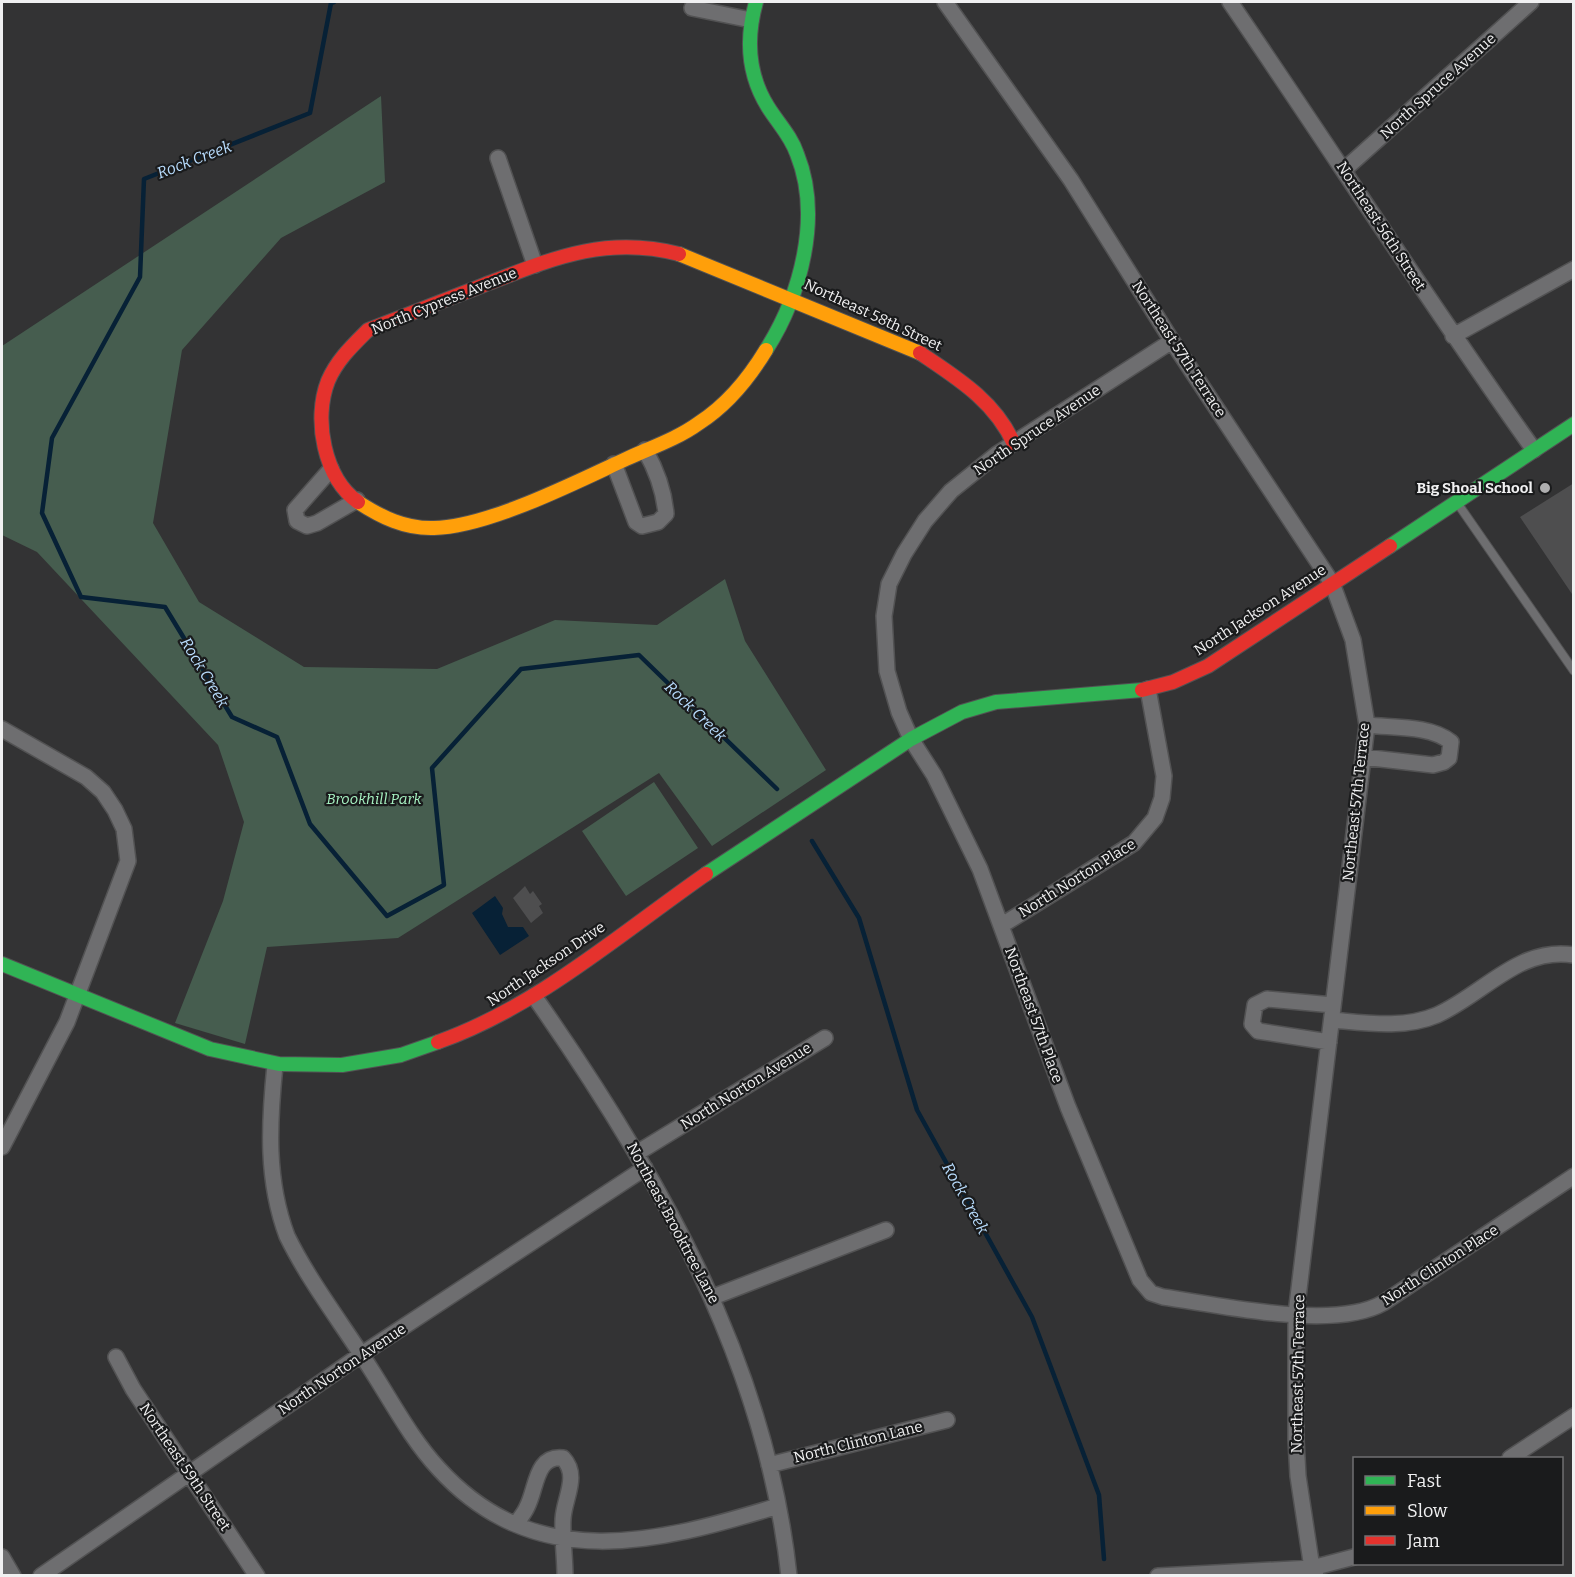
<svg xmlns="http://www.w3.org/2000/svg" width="1575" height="1577" font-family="Bitter,serif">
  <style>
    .green { fill: #465d4f }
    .water { fill: #072136 }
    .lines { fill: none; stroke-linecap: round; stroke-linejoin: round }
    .stream { stroke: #072136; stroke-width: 4.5 }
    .building { fill: #4e4e4f }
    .lane-casing { stroke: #525253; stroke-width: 10 }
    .street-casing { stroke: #525253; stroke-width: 18 }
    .fast-casing { stroke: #525253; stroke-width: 16 }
    .slow-casing { stroke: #525253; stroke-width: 16 }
    .jam-casing { stroke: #525253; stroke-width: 16 }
    .lane { stroke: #6e6e70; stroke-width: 8 }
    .street { stroke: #6e6e70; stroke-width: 15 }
    .fast { stroke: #30b455; stroke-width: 14 }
    .slow { stroke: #ff9f0a; stroke-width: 14 }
    .jam { stroke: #e5322d; stroke-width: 14 }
    .poi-dot { fill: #aeaeaf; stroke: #1a1b1c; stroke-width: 2 }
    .labels { text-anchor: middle; stroke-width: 4.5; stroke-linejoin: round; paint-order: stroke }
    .street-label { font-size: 15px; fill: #f0f0f1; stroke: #1a1b1c }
    .poi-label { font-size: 15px; font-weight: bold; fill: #f0f0f1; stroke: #1a1b1c; text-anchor: end }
    .park-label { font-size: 15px; font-style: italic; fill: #a7f2c2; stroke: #1a1b1c }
    .water-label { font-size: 16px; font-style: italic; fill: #b8dcfd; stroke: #1a1b1c }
  </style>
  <rect width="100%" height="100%" fill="#333334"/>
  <path class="green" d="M381 96 385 182 281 238 182 350 153 523 199 602 304 667 437 669 555 620 657 625 725 579 745 641 826 770 712 846 659 773 398 938 267 947 245 1044 175 1023 223 901 244 822 218 745 37 552 2 535V346Z
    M654 782 698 848 626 896 582 831Z"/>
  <path class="water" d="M495 896 503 908 502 914 508 927H523L529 936 500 955 472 913Z"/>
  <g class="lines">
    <path class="stream" d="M334 2 331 3 310 113 144 179 140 277 52 438 42 513 81 597 165 607 232 717 277 737 310 824 387 916 444 885 432 768 521 669 639 655 777 789
      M812 841 859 918 917 1110 1032 1317 1099 1495 1104 1559"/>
  </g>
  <path class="building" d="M1574 483V597L1520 517Z
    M525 886 530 894 533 891 542 904 539 906 543 913 531 923 513 898Z"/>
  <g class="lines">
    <g class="lane-casing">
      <path id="lane" d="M1458 504 1574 671"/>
    </g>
    <g class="street-casing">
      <path id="street" d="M945 2 1071 180 1172 341 1332 583 1353 640 1367 725 1296 1314V1440L1298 1476 1312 1568 1316 1576
        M1230 2C1332 151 1429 303 1534 450
        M692 8 751 20
        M498 158 535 265
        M1345 169 1531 2
        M1453 336 1574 269
        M1172 341 997 454 951 491 925 521 904 554 889 584 884 616 887 671 899 712 911 739 934 775 980 869 1068 1107 1140 1280 1151 1293 1163 1297C1220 1305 1334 1331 1383 1303L1574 1176
        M614 464 636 522 642 526 658 522 666 514C664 490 657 471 645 450
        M331 469 295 510 297 521 307 526 317 523 357 500
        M2 729 86 777 103 792 115 810 124 829 128 861 67 1022 2 1147
        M1363 757 1433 765 1444 762 1449 758 1451 742C1430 725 1393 728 1367 725
        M1002 925 1134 843 1155 818 1162 798 1164 776 1148 689
        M534 996C656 1170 766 1360 789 1576
        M1332 1020C1366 1023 1404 1029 1437 1015 1484 994 1519 946 1574 955
        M1329 1042 1258 1031 1252 1024 1255 1005 1267 999 1333 1005
        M275 1065C269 1124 266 1180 287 1236 310 1283 344 1326 372 1371 393 1404 412 1440 439 1469 536 1575 657 1543 778 1506
        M637 1153 825 1038
        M713 1297 886 1230
        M116 1357 133 1389 257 1576
        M1510 1458 1574 1416
        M769 1465 947 1420
        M517 1523C520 1518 525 1512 527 1507 537 1488 535 1455 563 1458 580 1476 564 1498 563 1519 562 1538 565 1557 565 1576
        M2 1557 13 1576
        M41 1576 362 1354 645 1168
        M1158 1576 1312 1568 1354 1557"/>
    </g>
    <g class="fast-casing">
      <path id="fast" d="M756 2C746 38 748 75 768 107 778 123 791 136 797 154 822 216 801 295 766 350
        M1390 546 1574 424
        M706 874 911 739 962 712 996 702 1142 690
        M2 964 210 1049 279 1064 342 1065 401 1055 438 1042"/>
    </g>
    <g class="slow-casing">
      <path id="slow" d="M679 254 920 353
        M358 502C381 517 405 529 434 528 488 527 576 482 626 459 650 448 677 439 699 423 727 405 749 378 766 350"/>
    </g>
    <g class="jam-casing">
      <path id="jam" d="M920 353C957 378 995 401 1014 444
        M358 502C324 478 313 419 328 381 337 360 352 346 368 330 407 315 445 300 484 285 551 259 605 235 679 254
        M1142 690 1173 682 1208 666 1390 546
        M438 1042C537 1007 621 933 706 874"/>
    </g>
    <use href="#lane" class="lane"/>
    <use href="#street" class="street"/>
    <use href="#fast" class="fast"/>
    <use href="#slow" class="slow"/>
    <use href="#jam" class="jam"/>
  </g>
  <circle class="poi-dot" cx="1545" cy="488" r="6"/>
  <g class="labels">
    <g class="street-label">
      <text transform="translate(1438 86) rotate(-42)" y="5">North Spruce Avenue</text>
      <text transform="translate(1381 226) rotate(57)" y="5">Northeast 56th Street</text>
      <text transform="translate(444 301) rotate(-22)" y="5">North Cypress Avenue</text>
      <text transform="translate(873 315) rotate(25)" y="5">Northeast 58th Street</text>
      <text transform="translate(1179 349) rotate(57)" y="5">Northeast 57th Terrace</text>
      <text transform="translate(1037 430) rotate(-34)" y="5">North Spruce Avenue</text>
      <text transform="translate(1260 610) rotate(-33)" y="5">North Jackson Avenue</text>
      <text transform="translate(1356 802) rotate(-84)" y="5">Northeast 57th Terrace</text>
      <text transform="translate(1077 878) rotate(-32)" y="5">North Norton Place</text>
      <text transform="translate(546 964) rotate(-34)" y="5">North Jackson Drive</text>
      <text transform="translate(1034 1015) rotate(70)" y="5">Northeast 57th Place</text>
      <text transform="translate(746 1086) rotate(-32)" y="5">North Norton Avenue</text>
      <text transform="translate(673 1223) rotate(62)" y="5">Northeast Brooktree Lane</text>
      <text transform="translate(1440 1265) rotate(-33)" y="5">North Clinton Place</text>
      <text transform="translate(342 1369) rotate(-34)" y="5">North Norton Avenue</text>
      <text transform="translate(1298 1374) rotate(-89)" y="5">Northeast 57th Terrace</text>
      <text transform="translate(858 1442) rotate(-14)" y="5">North Clinton Lane</text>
      <text transform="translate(185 1467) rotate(56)" y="5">Northeast 59th Street</text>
    </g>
    <g class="poi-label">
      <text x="1533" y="493">Big Shoal School</text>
    </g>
    <g class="park-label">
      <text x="374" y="804">Brookhill Park</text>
    </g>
    <g class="water-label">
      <text transform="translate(194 159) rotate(-21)" y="6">Rock Creek</text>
      <text transform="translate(205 672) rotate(59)" y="6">Rock Creek</text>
      <text transform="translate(696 711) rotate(44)" y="6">Rock Creek</text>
      <text transform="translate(966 1198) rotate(61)" y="6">Rock Creek</text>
    </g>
  </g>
  <rect width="1575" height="1577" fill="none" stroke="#f0f0f1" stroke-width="6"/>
  <rect x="1353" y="1457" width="210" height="108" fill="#1a1b1c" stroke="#707071" stroke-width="1.5"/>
  <rect x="1365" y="1476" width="30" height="9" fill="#30b455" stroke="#707071" stroke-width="1.5"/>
  <text x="1407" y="1487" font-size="18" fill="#f0f0f1">Fast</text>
  <rect x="1365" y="1506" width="30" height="9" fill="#ff9f0a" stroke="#707071" stroke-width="1.5"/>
  <text x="1407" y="1517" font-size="18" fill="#f0f0f1">Slow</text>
  <rect x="1365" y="1536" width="30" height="9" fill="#e5322d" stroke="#707071" stroke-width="1.5"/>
  <text x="1407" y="1547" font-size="18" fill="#f0f0f1">Jam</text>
</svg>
